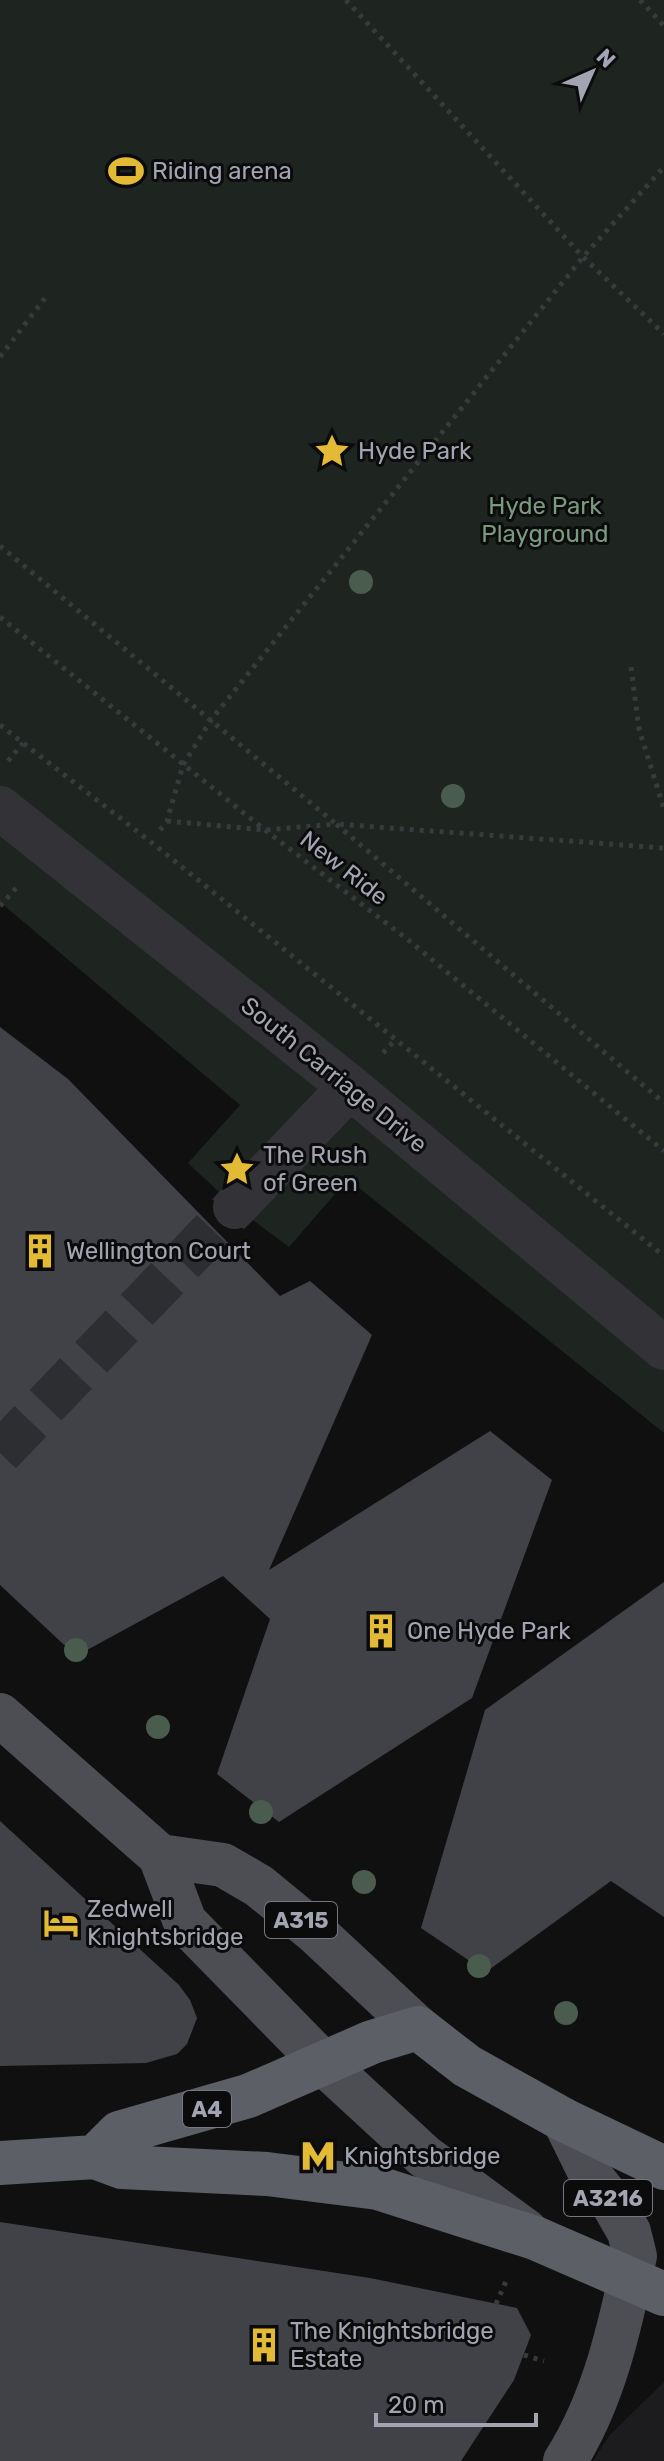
<svg xmlns="http://www.w3.org/2000/svg" width="664" height="2461" font-family="Rubik,sans-serif">
  <style>
    .built { fill: #1c1c1e }
    .green { fill: #1e2520 }
    .building { fill: #414247 }
    .lines { fill: none; stroke-linecap: round; stroke-linejoin: round }
    .minor-tunnel { stroke: #2d2e31; stroke-width: 44; stroke-dasharray: 44 22; stroke-linecap: butt }
    .path { stroke: #393a3e; stroke-width: 5; stroke-dasharray: 4 6; stroke-linecap: butt }
    .minor { stroke: #333337; stroke-width: 44 }
    .major { stroke: #4d4e54; stroke-width: 44 }
    .highway { stroke: #5d5f66; stroke-width: 44 }
    .tree { fill: #4a5c4e }
    .labels { text-anchor: middle; stroke-width: 6; stroke-linejoin: round; paint-order: stroke }
    .shield { fill: #0b0b0c; stroke: #757780; stroke-width: 2 }
    .shield-label { font-size: 22px; font-weight: bold; fill: #a2a5b1 }
    .poi-label { font-size: 24px; fill: #a2a5b1; stroke: #0b0b0c; text-anchor: start }
    .park-label { font-size: 24px; fill: #7a9a7f; stroke: #0b0b0c }
    .street-label { font-size: 24px; fill: #a2a5b1; stroke: #0b0b0c }
  </style>
  <rect width="100%" height="100%" fill="#101011"/>
  <path class="built" d="M664 2382V2461H593L609 2436Z"/>
  <path class="green" d="M0 0H664V1433L348 1179 289 1247 235 1207 188 1163 240 1105 0 902Z"/>
  <path class="building" d="M0 1027 68 1079 280 1296 310 1281 372 1335 269 1570 490 1431 552 1480 472 1698 279 1822 217 1774 270 1619 223 1576 76 1656 0 1585Z
    M664 1582V1917L611 1881 486 1972 421 1928 485 1710Z
    M0 1821 179 1985 190 2000 197 2018 187 2044 177 2054 146 2063 0 2066Z
    M0 2222 370 2278 517 2308 531 2335 514 2380 461 2461H0Z"/>
  <g class="lines">
    <path class="minor-tunnel" d="M0 1453 235 1207"/>
    <path class="path" d="M346 0 583 257 664 334
      M640 0 664 26
      M0 357 45 298
      M0 546 336 824 664 848
      M0 617 265 830 407 939 664 1151
      M631 667 639 729 664 809
      M0 725 151 842 664 1256
      M8 761 23 743
      M167 821 265 830 336 824 664 1103
      M160 830 167 821 183 765 211 720 583 257 664 167
      M0 906 18 886
      M383 1053 396 1039
      M496 2304 507 2279
      M524 2355 544 2361"/>
    <path class="minor" d="M0 808 350 1087 664 1348
      M235 1207 350 1087"/>
    <path class="major" d="M0 1715 160 1856 185 1922 322 2062 424 2156 526 2231
      M160 1856 223 1865 259 1886 315 1932 418 2028
      M564 2120 593 2179 613 2204 629 2232 635 2256C620 2326 604 2400 565 2461"/>
    <path class="highway" d="M95 2157 122 2167 267 2174 378 2188 535 2238 664 2294
      M0 2163 95 2157 119 2133 248 2096 372 2042 418 2028 467 2066 564 2120 664 2168"/>
  </g>
  <g class="tree">
    <circle cx="361" cy="582" r="12"/>
    <circle cx="453" cy="796" r="12"/>
    <circle cx="76" cy="1650" r="12"/>
    <circle cx="158" cy="1727" r="12"/>
    <circle cx="261" cy="1812" r="12"/>
    <circle cx="364" cy="1882" r="12"/>
    <circle cx="479" cy="1966" r="12"/>
    <circle cx="566" cy="2013" r="12"/>
  </g>
  <defs>
    <g id="stadium-bare" transform="scale(2.76)"><path d="M0-5a6.5 5 0 1 0 0 10a6.5 5 0 1 0 0-10ZM-3.5-1.8h7v3.6h-7Z" fill="#e2ba36" stroke="#0b0b0c" stroke-width="2.5" paint-order="stroke"/></g>
    <g id="sight-bare" transform="scale(2.76)"><path d="M0-6L1.8-2.2L6-1.7L2.9 1.2L3.7 5.4L0 3.3L-3.7 5.4L-2.9 1.2L-6-1.7L-1.8-2.2Z" fill="#e2ba36" stroke="#0b0b0c" stroke-width="2.5" paint-order="stroke"/></g>
    <g id="building-bare" transform="scale(2.76)"><path d="M-4-6H4V6H1V3H-1V6H-4ZM-2.5-4.3h1.7v1.8h-1.7ZM.8-4.3h1.7v1.8H.8ZM-2.5-1h1.7V.8h-1.7ZM.8-1h1.7V.8H.8Z" fill="#e2ba36" stroke="#0b0b0c" stroke-width="2.5" paint-order="stroke"/></g>
    <g id="hotel-bare" transform="scale(2.76)"><path d="M-6-4.5h1.5V1H6V5H4.5V3h-9V5H-6ZM-4 0a1.8 1.8 0 1 1 3.6 0ZM.5 0V-2.5h3Q6-2.5 6 0Z" fill="#e2ba36" stroke="#0b0b0c" stroke-width="2.5" paint-order="stroke"/></g>
    <g id="metro-bare" transform="scale(2.76)"><path d="M-5.5 5V-5H-3L0 0L3-5H5.5V5H3V-.5L0 4L-3-.5V5Z" fill="#e2ba36" stroke="#0b0b0c" stroke-width="2.5" paint-order="stroke"/></g>
  </defs>
  <g fill-rule="evenodd">
    <use href="#stadium-bare" x="126" y="171"/>
    <use href="#sight-bare" x="332" y="451"/>
    <use href="#sight-bare" x="237" y="1169"/>
    <use href="#building-bare" x="40" y="1251"/>
    <use href="#building-bare" x="381" y="1631"/>
    <use href="#hotel-bare" x="61" y="1923"/>
    <use href="#metro-bare" x="318" y="2156"/>
    <use href="#building-bare" x="264" y="2345"/>
  </g>
  <g class="labels">
    <g class="shield">
      <rect x="265" y="1902" width="72" height="36" rx="6"/>
      <rect x="183" y="2091" width="48" height="36" rx="6"/>
      <rect x="564" y="2180" width="88" height="36" rx="6"/>
    </g>
    <g class="shield-label">
      <text x="301" y="1928">A315</text>
      <text x="207" y="2117">A4</text>
      <text x="608" y="2206">A3216</text>
    </g>
    <g class="poi-label">
      <text x="152" y="179">Riding arena</text>
      <text x="358" y="459">Hyde Park</text>
      <text x="263" y="1163">The Rush<tspan x="263" dy="28">of Green</tspan></text>
      <text x="66" y="1259">Wellington Court</text>
      <text x="407" y="1639">One Hyde Park</text>
      <text x="87" y="1917">Zedwell<tspan x="87" dy="28">Knightsbridge</tspan></text>
      <text x="344" y="2164">Knightsbridge</text>
      <text x="290" y="2339">The Knightsbridge<tspan x="290" dy="28">Estate</tspan></text>
    </g>
    <g class="park-label">
      <text x="545" y="514">Hyde Park<tspan x="545" dy="28">Playground</tspan></text>
    </g>
    <g class="street-label">
      <text transform="translate(344 868) rotate(38)" y="8">New Ride</text>
      <text transform="translate(334 1075) rotate(39)" y="8">South Carriage Drive</text>
    </g>
  </g>
  <g transform="translate(592 72) rotate(45)" stroke="#0b0b0c" stroke-width="6" paint-order="stroke">
  <path d="M0-6L14 30L0 20L-14 30Z" fill="#a2a5b1"/>
  <text y="-12" font-size="22" font-weight="bold" text-anchor="middle" fill="#a2a5b1">N</text>
  </g>
  <path d="M376 2413v12h160v-12" fill="none" stroke="#a2a5b1" stroke-width="4"/>
  <text x="388" y="2413" font-size="24" fill="#a2a5b1" stroke="#0b0b0c" stroke-width="6" paint-order="stroke">20 m</text>
</svg>
